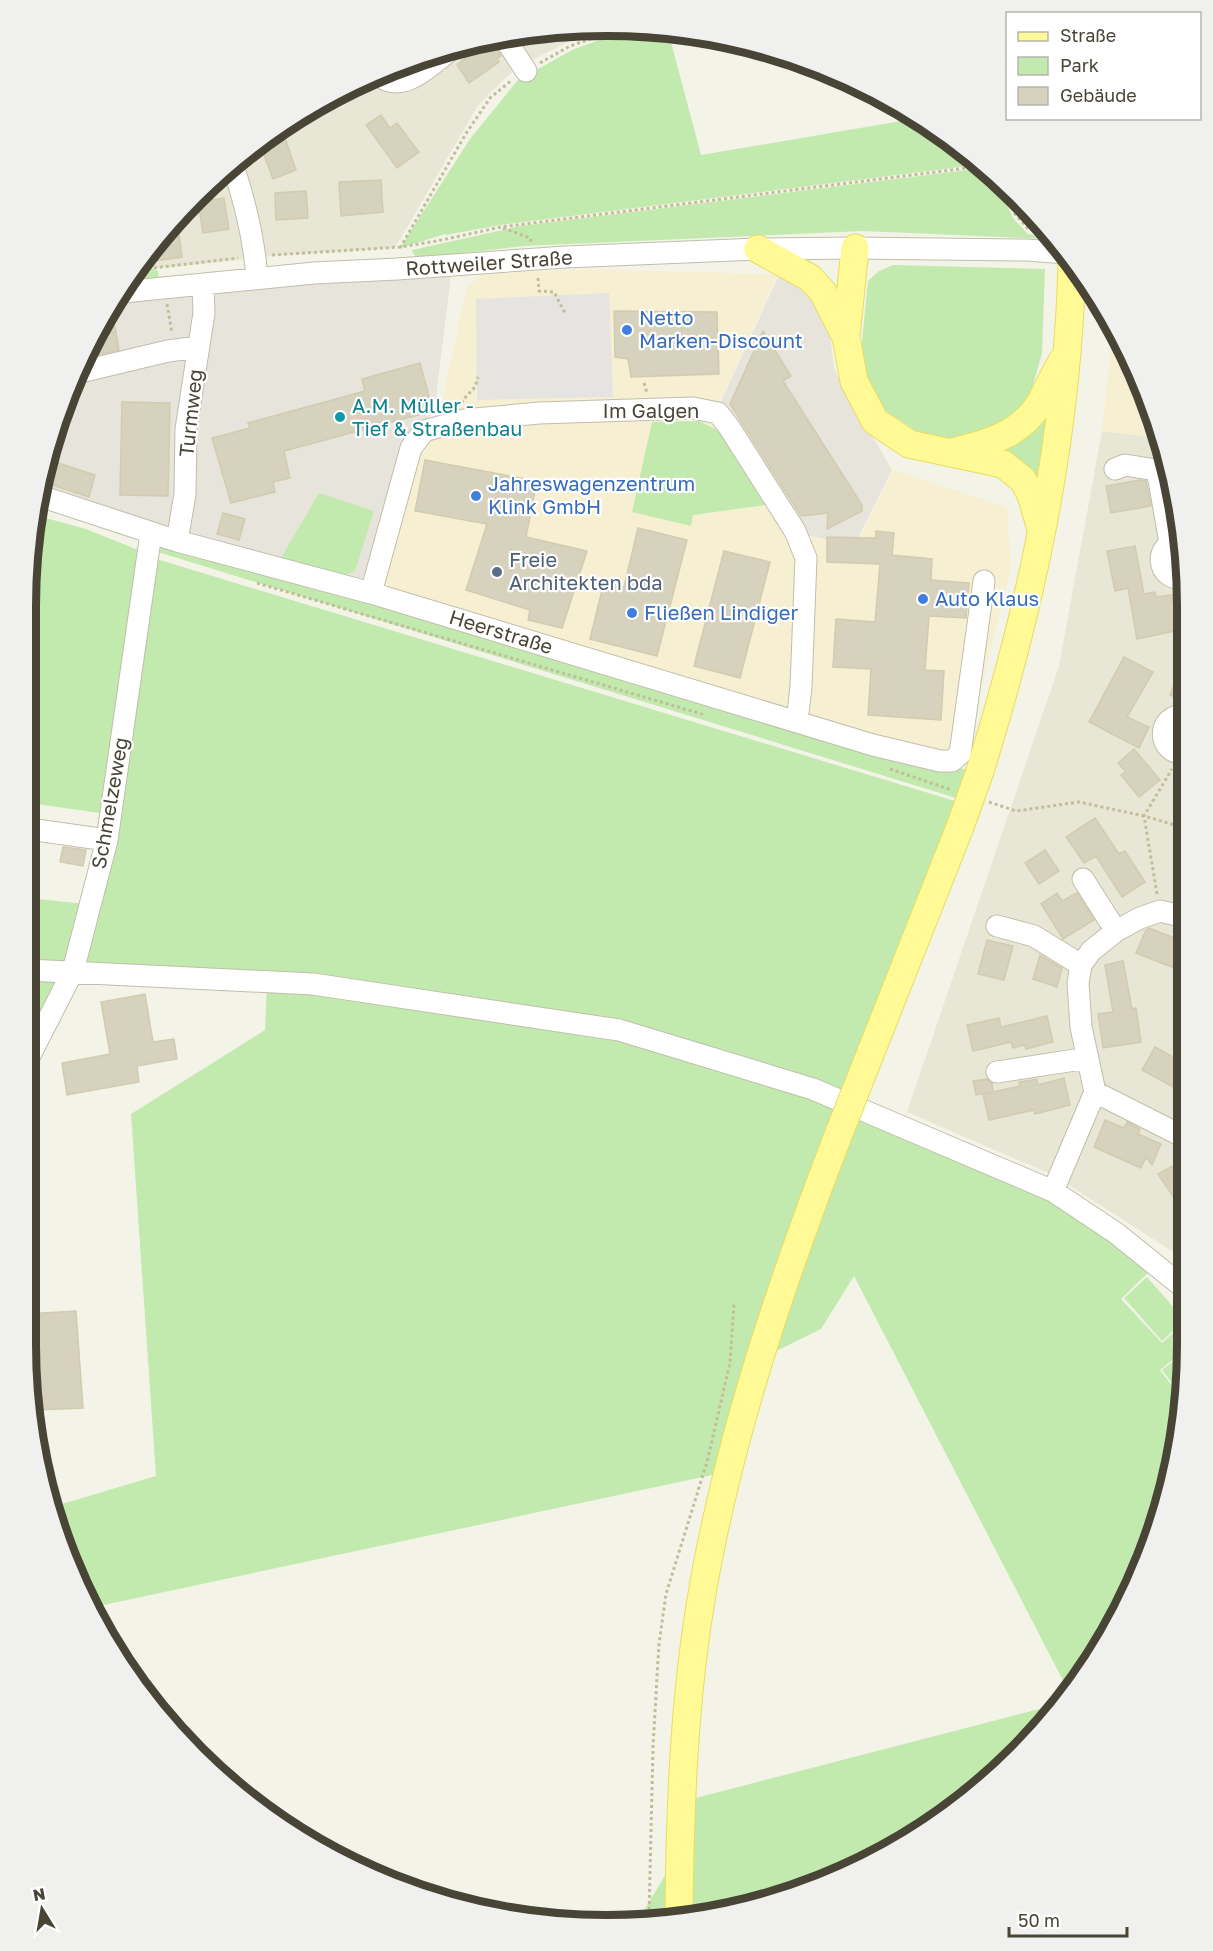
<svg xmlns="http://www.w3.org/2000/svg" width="1213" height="1951" font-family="'Golos Text',sans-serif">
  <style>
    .residential { fill: #e8e7d5 }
    .commercial { fill: #f7efd2 }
    .industrial { fill: #e7e4dc }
    .green { fill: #c2eaaf }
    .parking { fill: #e5e4e0 }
    .building { fill: #d6d2bd; stroke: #d1ccaf; stroke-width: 1.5 }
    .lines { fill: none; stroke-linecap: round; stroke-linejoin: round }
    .minor-casing { stroke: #c0beaa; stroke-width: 23 }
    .major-casing { stroke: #e8dd62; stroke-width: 29 }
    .path { stroke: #c2bd9a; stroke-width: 3; stroke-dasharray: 3 3; stroke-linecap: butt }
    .minor { stroke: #fff; stroke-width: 21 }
    .major { stroke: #fff996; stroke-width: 27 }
    .major-bridge-casing { stroke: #e8dd62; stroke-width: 29; stroke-linecap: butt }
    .major-bridge { stroke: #fff996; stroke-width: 27 }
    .shop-dot { fill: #3f7fe0; stroke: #fff; stroke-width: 2 }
    .culture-dot { fill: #0f9aa8; stroke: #fff; stroke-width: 2 }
    .service-dot { fill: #5c6f8a; stroke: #fff; stroke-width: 2 }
    .labels { text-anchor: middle; stroke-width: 4.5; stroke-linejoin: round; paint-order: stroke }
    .street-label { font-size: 20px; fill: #484536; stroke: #fff }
    .shop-label { font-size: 20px; fill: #366cbe; stroke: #fff; text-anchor: start }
    .culture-label { font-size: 20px; fill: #0d838f; stroke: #fff; text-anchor: start }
    .service-label { font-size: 20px; fill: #4e5e75; stroke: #fff; text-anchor: start }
    .rim { fill: none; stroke: #484536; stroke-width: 8 }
  </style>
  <rect width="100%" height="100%" fill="#f4f3e8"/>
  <path class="residential" d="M602 28 572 40 528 62 507 76 477 107 395 248 271 256 135 271 146 253 224 169 316 103 420 56 531 30Z
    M1102 431 1161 438 1168 456 1186 568 1183 1258 1053 1175 907 1112 1059 666Z"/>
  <path class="commercial" d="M582 269 778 274 715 414 789 531 855 547 893 470 1007 507 1011 567 962 766 374 592 414 443 437 424 467 287 483 274Z
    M1113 326 1127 349 1161 438 1102 431Z"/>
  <path class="industrial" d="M451 274 435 406 423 428 369 590 40 494 70 384 121 296Z
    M779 275 798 283 819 303 830 334 834 369 892 470 854 546 793 532 717 410Z"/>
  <path class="green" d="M635 27 668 31 701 155 901 121H920L960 146 986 172 976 165 500 225 446 235 445 234 400 248 470 139 517 81 572 50Z
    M975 169 993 183 1000 191 1014 219 1028 234 1048 237V239L863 231 524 246 421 258 414 255 412 250 520 226Z
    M1007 192 1047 232 1028 227Z
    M140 262 158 271 159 278 128 282Z
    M893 265 1045 269 1042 353 1028 403 1011 421 959 442 928 439 880 407 867 383 861 352 868 281 879 271Z
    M1052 401 1040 493 985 453Z
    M699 421 719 431 765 505 693 515 691 526 632 512 652 422Z
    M319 493 374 511 355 571 340 577 279 561Z
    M35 515 86 529 146 553 107 814 29 803 30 531Z
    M160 543 948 767 980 771 969 802 158 552Z
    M150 557 968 805 855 1105 620 1028 314 982 75 969Z
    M28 898 87 904 71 969 28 968Z
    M28 973H67L27 1046Z
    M267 984 618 1032 853 1108 731 1471 94 1607 56 1531 52 1507 156 1476 131 1114 265 1030Z
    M858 1110 1052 1195 1153 1268 1121 1299 1162 1343 1183 1324V1352L1160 1370 1183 1400V1420L1143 1567 1070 1694 854 1276 821 1329 764 1357Z
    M1147 1277 1183 1318V1322L1162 1341 1124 1298Z
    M1183 1354V1397L1162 1370Z
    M1062 1703 929 1828 757 1906 689 1912 688 1800Z
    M670 1867V1914L640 1917Z"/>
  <path class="parking" d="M609 293 613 397 477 400 476 299Z"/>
  <path class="building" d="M488 40H492L501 56 497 59 499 62 469 83 457 65 468 56 467 54Z
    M381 115 390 128 397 123 419 152 397 168 366 125Z
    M285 138 296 170 273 179 261 147Z
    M381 180 383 212 341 216 339 182Z
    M306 191 308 218 276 220 275 193Z
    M224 198 229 229 203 233 198 202Z
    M177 220 182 257 140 263 146 253Z
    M614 311 717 312 719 374 631 377 628 359 615 357Z
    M115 327 119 350 85 358 101 329Z
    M763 331 791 376 783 381 862 505V511L827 529 828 513 801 516 730 404Z
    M420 363 433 411 284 451 290 478 273 482 275 492 231 503 212 438 250 428 248 423 365 391 362 379Z
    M122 402 170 403 168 496 120 495Z
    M49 460 95 475 89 497 43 482Z
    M425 460 537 481 526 537 587 551 562 628 528 620 530 610 466 590 487 524 415 511Z
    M1139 480 1146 481 1151 506 1111 513 1106 486Z
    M223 513 245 519 239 540 217 534Z
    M638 528 687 540 657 656 590 639 604 582 624 587Z
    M876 531 894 533 892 555 932 559 931 580 969 583 966 618 929 616 925 670 944 671 941 720 868 715 871 669 833 667 836 619 875 622 880 564 827 562V537L876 538Z
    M1135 546 1144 594 1155 592 1156 597 1186 593V608L1174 631 1137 639 1128 588 1115 591 1107 551Z
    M724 551 770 562 740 678 694 666Z
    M1124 657 1153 672 1127 717 1149 727 1139 748 1089 722Z
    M1185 657H1186V701L1170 695Z
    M1134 749 1160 780 1139 797 1121 775 1126 772 1118 763Z
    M1095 818 1119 854 1125 851 1145 882 1122 897 1096 856 1084 863 1066 837Z
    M63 847 86 850 83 866 60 862Z
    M1045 850 1059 871 1039 884 1025 863Z
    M1057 893 1062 901 1077 893 1094 920 1063 939 1041 904Z
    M1149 928 1185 942 1184 972 1136 953 1146 930Z
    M987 940 1013 946 1004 980 978 974Z
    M1040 955 1062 968 1057 987 1033 979Z
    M1123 961 1132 1009 1136 1008 1141 1042 1103 1048 1098 1014 1113 1012 1105 965Z
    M145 994 153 1042 174 1039 177 1059 137 1066 139 1082 67 1095 62 1063 110 1054 101 1002Z
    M1047 1016 1053 1042 1026 1049 1025 1045 1013 1048 1011 1042 973 1051 967 1025 999 1018 1001 1027Z
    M1155 1047 1184 1063V1093L1142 1070Z
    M1064 1078 1070 1105 1035 1114 1034 1110 989 1120 983 1094 1020 1086 1019 1082 1037 1079 1038 1085Z
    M987 1079 992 1083 993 1092 976 1095 973 1081Z
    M1105 1120 1124 1128 1127 1122 1140 1129 1138 1134 1161 1144 1152 1165 1146 1157 1141 1168 1094 1147Z
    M1184 1160V1191L1183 1211 1158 1174Z
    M76 1311 83 1408 36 1410 26 1344V1314Z"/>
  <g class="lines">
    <g class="minor-casing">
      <path id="minor" d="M504 37 526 71
        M378 75C403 96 431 64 452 49
        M232 163C245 201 254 238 257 278
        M123 292 314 273 397 269 565 257 758 249 855 248 1026 250 1067 253
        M76 373 168 351 198 347
        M1115 469 1125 465 1156 470 1159 480
        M40 496 177 541 371 593 873 745 940 761H952L960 754 984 581
        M1181 540C1152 543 1156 583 1186 578
        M177 541 185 494 186 429 204 313 203 284
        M1170 543 1159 480 1171 478
        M371 593 411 448 424 431 464 420 539 413 693 408 718 413 729 427 795 531 806 558 801 687 797 721
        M1185 753C1157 755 1155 714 1186 715
        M29 829 107 840
        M1083 879 1116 931
        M997 926 1034 936 1081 965
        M28 970 313 984 619 1030 813 1089 1053 1191 1116 1233 1183 1287
        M27 1061 73 971 107 840 151 533
        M997 1072 1088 1058
        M1095 1092 1184 1137
        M1053 1191 1095 1092 1081 1027 1078 983 1081 965 1091 951 1116 931 1140 918 1160 911 1185 917"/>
    </g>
    <g class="major-casing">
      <path id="major" d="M855 248 846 337 854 381 875 421 909 444 1003 464 1023 480 1031 495 1041 529
        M758 249 810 278 823 292 846 337
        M956 451C989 443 1021 434 1040 403 1048 389 1054 374 1062 361
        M980 771C1032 604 1068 436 1072 261
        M871 1052 960 827
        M679 1913C680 1796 685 1677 708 1561 737 1412 786 1270 841 1128"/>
    </g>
    <path class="path" d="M540 63 570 46 621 28
      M1001 186 1015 214 1030 231
      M503 228 530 238 531 242
      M400 248 465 135 490 98 512 80
      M272 255 400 247 437 241 501 227 975 167 996 181
      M136 270 238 258
      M538 278 539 291 554 292 565 313
      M167 304 172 333
      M644 383 647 393
      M463 403 462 401 475 387 478 377
      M257 583 705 715
      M890 769 952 790
      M989 802 1016 811 1079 802 1144 816 1185 828
      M1157 894 1144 816 1172 769
      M649 1916 653 1747 659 1644 666 1594 707 1462 730 1363 734 1304"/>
    <use href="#minor" class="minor"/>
    <use href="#major" class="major"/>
    <g class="major-bridge-casing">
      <path id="major-bridge" d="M960 827 980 771
        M841 1128 871 1052"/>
    </g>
    <use href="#major-bridge" class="major-bridge"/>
  </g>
  <g class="shop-dot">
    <circle cx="627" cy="330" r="6"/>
    <circle cx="476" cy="496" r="6"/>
    <circle cx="923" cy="599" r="6"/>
    <circle cx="632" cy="613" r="6"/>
  </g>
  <circle class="culture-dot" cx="340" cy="417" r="6"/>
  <circle class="service-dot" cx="497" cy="572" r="6"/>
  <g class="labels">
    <g class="street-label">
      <text transform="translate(489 263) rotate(-4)" y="7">Rottweiler Straße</text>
      <text x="651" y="418">Im Galgen</text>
      <text transform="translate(191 413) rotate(-84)" y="7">Turmweg</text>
      <text transform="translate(501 632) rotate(17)" y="7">Heerstraße</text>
      <text transform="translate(110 803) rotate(-80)" y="7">Schmelzeweg</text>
    </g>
    <g class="shop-label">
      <text x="639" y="325">Netto<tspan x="639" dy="23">Marken-Discount</tspan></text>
      <text x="488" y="491">Jahreswagenzentrum<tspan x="488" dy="23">Klink GmbH</tspan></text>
      <text x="935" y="606">Auto Klaus</text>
      <text x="644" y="620">Fließen Lindiger</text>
    </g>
    <g class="culture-label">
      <text x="352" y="413">A.M. Müller -<tspan x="352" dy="23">Tief &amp; Straßenbau</tspan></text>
    </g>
    <g class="service-label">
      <text x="509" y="567">Freie<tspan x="509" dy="23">Architekten bda</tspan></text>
    </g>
  </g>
  <path d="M0 0H1213V1951H0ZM606 36H607A570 570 0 0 1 1177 606V1345A570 570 0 0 1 607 1915H606A570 570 0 0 1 36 1345V606A570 570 0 0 1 606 36Z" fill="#f0f0ef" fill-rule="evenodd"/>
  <path class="rim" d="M606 36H607A570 570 0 0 1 1177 606V1345A570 570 0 0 1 607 1915H606A570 570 0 0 1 36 1345V606A570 570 0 0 1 606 36Z"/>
  <rect x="1006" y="12" width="195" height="108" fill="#ffffff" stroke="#b6b5af" stroke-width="1.5"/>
  <rect x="1018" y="32" width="30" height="9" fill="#fff996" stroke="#b6b5af" stroke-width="1.5"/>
  <text x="1060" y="42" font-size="18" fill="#484536">Straße</text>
  <rect x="1018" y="57" width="30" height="18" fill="#c2eaaf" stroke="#b6b5af" stroke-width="1.5"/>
  <text x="1060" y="72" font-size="18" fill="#484536">Park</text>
  <rect x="1018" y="87" width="30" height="18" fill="#d6d2bd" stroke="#b6b5af" stroke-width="1.5"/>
  <text x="1060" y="102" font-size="18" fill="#484536">Gebäude</text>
  <g transform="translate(42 1909) rotate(349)" stroke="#ffffff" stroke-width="4.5" paint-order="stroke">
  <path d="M0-4.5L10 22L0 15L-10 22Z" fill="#484536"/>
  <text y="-9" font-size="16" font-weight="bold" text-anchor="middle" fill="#484536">N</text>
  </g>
  <path d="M1009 1927v9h118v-9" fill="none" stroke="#484536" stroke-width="3"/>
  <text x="1018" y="1927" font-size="18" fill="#484536" stroke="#ffffff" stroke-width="4.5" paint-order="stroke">50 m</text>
</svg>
